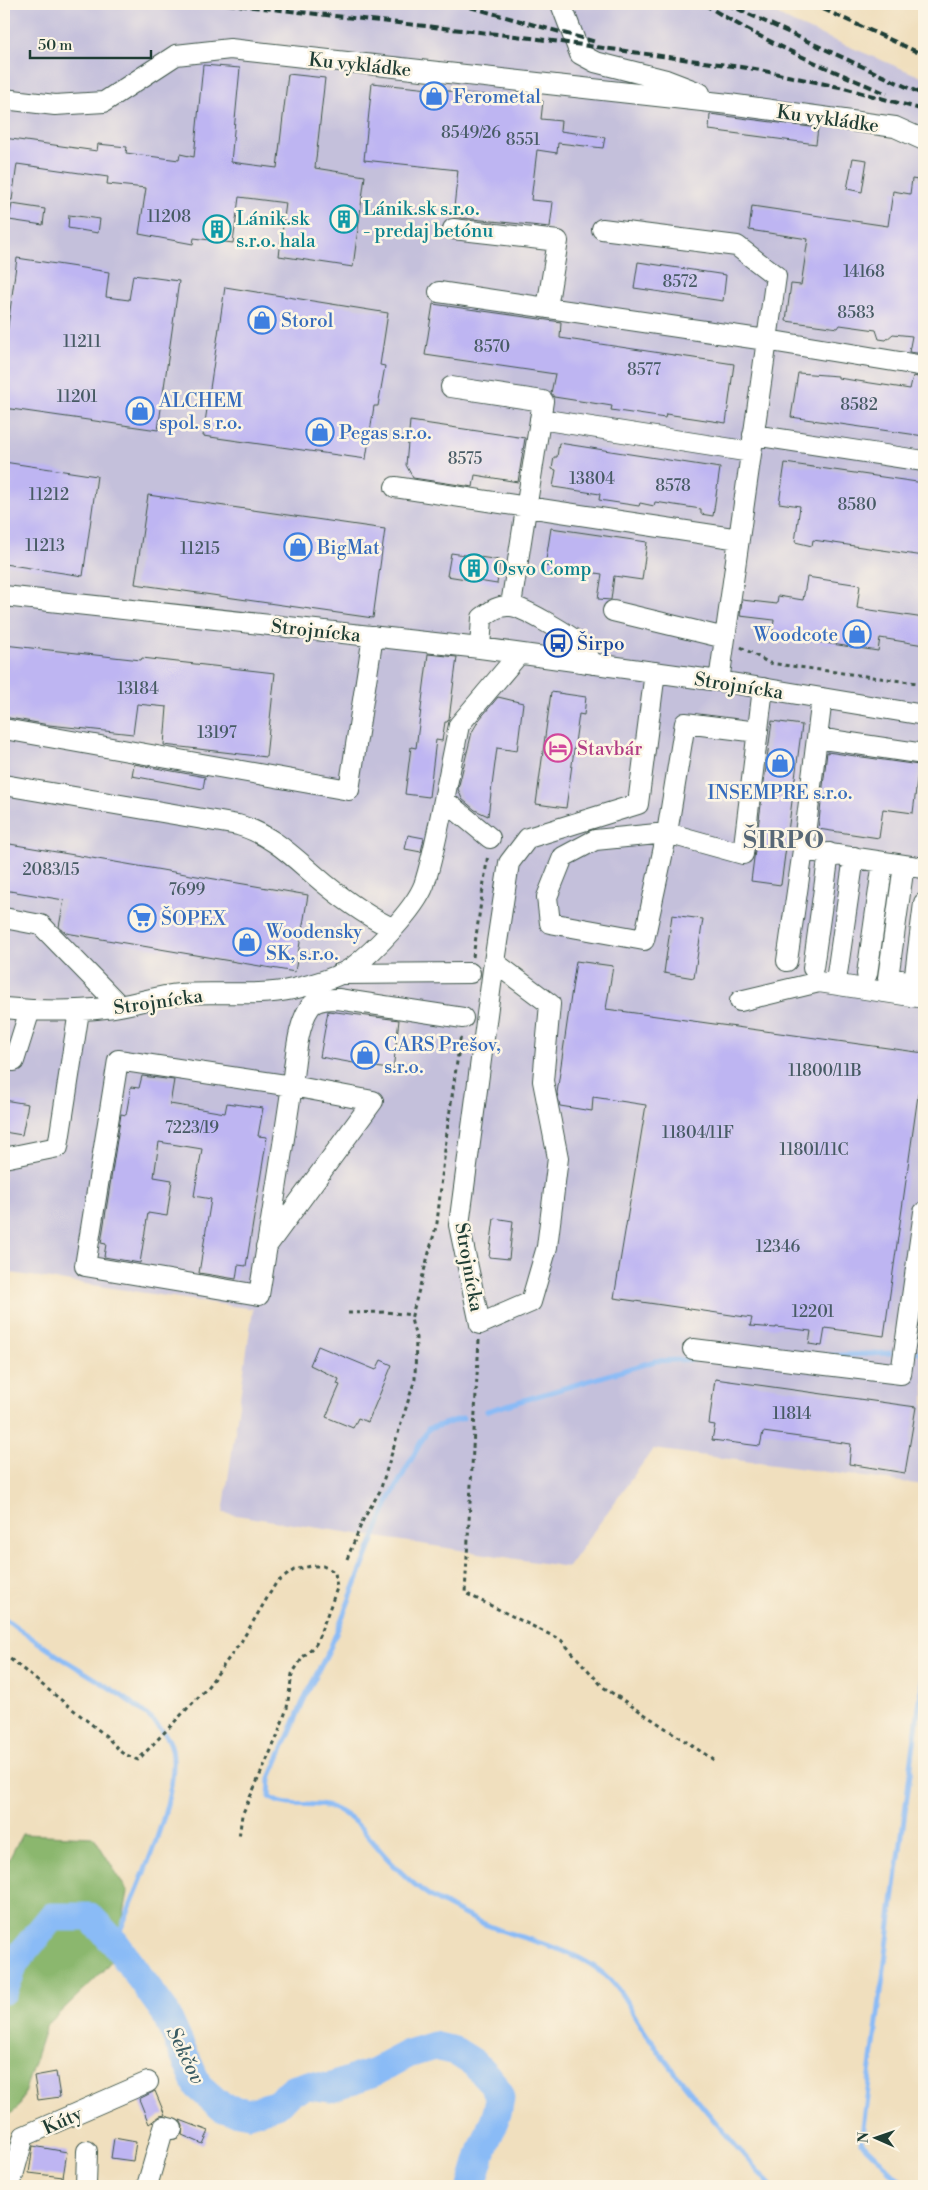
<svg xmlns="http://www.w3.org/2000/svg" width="928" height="2190" font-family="'Libre Bodoni',serif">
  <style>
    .industrial { fill: #c4c0db }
    .forest { fill: #8bb76e; stroke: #557a51 }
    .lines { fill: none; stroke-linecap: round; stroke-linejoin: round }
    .stream { stroke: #8abbf6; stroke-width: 5 }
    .river { stroke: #8abbf6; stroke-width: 29 }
    .building { fill: #beb5f2 }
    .minor-casing { stroke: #3e5549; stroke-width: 22 }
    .path { stroke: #3e5549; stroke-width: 3; stroke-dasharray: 4 4; stroke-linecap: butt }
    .minor { stroke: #fff; stroke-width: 20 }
    .rail { stroke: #1f3d34; stroke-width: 4; stroke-dasharray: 8 4; stroke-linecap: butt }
    .labels { text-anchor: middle; stroke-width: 5; stroke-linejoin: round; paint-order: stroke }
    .number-label { font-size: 16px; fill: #475b64 }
    .street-label { font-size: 19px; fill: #1f3d34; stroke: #fcf5e5 }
    .shop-label { font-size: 19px; fill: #366cbe; stroke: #fcf5e5; text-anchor: start }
    .culture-label { font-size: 19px; fill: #0d838f; stroke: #fcf5e5; text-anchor: start }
    .transit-label { font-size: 19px; fill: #164399; stroke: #fcf5e5; text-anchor: start }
    .hotel-label { font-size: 19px; fill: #b23c85; stroke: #fcf5e5; text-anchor: start }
    .water-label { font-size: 20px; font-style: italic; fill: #3a5c64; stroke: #fcf5e5 }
    .district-label { font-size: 24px; font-weight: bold; letter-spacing: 1px; fill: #576776; stroke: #fcf5e5 }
  </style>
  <rect width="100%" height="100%" fill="#fcf5e5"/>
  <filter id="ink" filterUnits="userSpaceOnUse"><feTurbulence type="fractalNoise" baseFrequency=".02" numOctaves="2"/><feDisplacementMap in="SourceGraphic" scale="10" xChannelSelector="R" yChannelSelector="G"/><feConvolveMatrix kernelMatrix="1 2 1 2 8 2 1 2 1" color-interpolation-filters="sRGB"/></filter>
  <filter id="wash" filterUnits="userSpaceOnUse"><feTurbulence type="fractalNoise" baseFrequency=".0096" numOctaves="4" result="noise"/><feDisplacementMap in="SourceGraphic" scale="20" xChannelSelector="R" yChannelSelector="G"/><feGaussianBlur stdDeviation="1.12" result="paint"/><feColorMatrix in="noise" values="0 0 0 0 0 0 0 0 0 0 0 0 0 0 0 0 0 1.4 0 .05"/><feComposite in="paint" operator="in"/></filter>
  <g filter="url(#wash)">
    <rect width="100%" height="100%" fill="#f0dfbe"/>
    <path class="industrial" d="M4 4H759L793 23 924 78V1485L653 1449 568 1567 223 1513 253 1309 4 1272Z"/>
    <path class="forest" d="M22 1834 94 1837 128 1892 116 1955 100 1974 46 2026 20 2106 4 2120V1869Z"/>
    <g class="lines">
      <path class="stream" d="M917 1352H924
        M823 1356 890 1353
        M487 1411 655 1361 702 1359
        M463 1418 428 1429 389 1500 331 1646 306 1695 270 1778 269 1797C289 1811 313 1799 335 1809 357 1819 370 1839 386 1857 401 1873 416 1888 435 1899 453 1909 473 1920 492 1927 530 1942 575 1948 606 1976 624 1992 633 2016 647 2035 685 2087 728 2138 771 2186
        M4 1618C23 1632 43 1646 63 1659 90 1676 166 1717 172 1749 181 1798 134 1895 115 1943
        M906 2186 861 2142 924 1669"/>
      <path class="river" d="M4 1990 15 1962 52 1917H90L115 1943 165 2012 198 2086 223 2108 249 2113 277 2104 292 2090 308 2085 329 2088 374 2072 408 2054 434 2046 455 2051 474 2063 494 2084 500 2098 497 2113 483 2149 472 2186"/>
    </g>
    <g id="blocks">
      <path class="building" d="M203 65 240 68 231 162 277 168 288 74 325 78 315 168 365 176 353 267 279 256 286 203 239 197 233 243 194 238 193 244 139 234 146 188 107 184 108 177 17 164 12 200H4V138L97 151 98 144 127 147 126 153 179 160 180 154 194 157Z
        M372 83 543 101 541 119 561 121 560 131 605 137 603 148 558 143 557 153 537 150 531 200 553 202 550 227 453 217 458 170 364 160Z
        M710 114 818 128 816 144 709 130Z
        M853 158 867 160 862 192 847 189Z
        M912 179 924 181V354L909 352 912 336 893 334 886 340 879 339 876 330 840 325 838 328 786 321 791 284 801 285 808 239 749 230 752 206 888 226 893 191 910 194Z
        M12 204 45 209 43 225 9 220Z
        M69 215 100 219 98 233 68 228Z
        M17 258 109 272 106 297 129 300 133 275 179 281 158 430 4 408V356Z
        M638 262 726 275 723 301 634 288Z
        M225 287 388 313 380 365 385 366 378 406H374L366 459 203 436Z
        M433 304 561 322 560 338 734 364 726 423 666 414 665 418 611 410 612 406 554 397 551 393 555 374 425 355Z
        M798 373 838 376V378L910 389 913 376 923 378 921 391H924V436L791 417Z
        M410 421 525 438 518 482 475 475 473 487 413 478 406 465Z
        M559 443 720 468 713 516 701 514V509L655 502 654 506 640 503 639 506 599 500 600 494 553 487 556 470 552 469 554 457H557Z
        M4 462 97 476 83 576 4 564Z
        M785 463 924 483V556L813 540 812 546 795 542 800 506 779 503Z
        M148 495 385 529 373 618 135 584Z
        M551 528 647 542 642 580 614 576 611 600 598 599 602 574 545 566Z
        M451 553 500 560 497 584 447 576Z
        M807 577 860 585 857 608 924 618V645L880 638 878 651 772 635 774 620 740 616 742 600 777 604 778 596 803 600Z
        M4 645 141 660 142 658 275 673 266 757 164 745 167 707 137 704 133 734 49 725 4 717Z
        M428 654 457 657 449 719 447 722H445L442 741 436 740 429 797 405 794 411 747 416 748Z
        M551 692 586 697 584 715 579 714 566 808 536 804Z
        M498 697 523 703 517 751 497 748 488 816 475 810 462 799 458 789 472 732 479 720Z
        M772 721 802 725 781 885 751 881Z
        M827 752 919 765 913 813 883 809 879 838 818 829Z
        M134 764 205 777 203 789 132 776Z
        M408 835 424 838 421 852 405 849Z
        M4 843 308 895 295 972 66 933 59 927 64 900 4 890Z
        M672 915 703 919 694 978 664 973Z
        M576 961 613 966 606 1009 924 1053 884 1336 825 1328 822 1346 809 1344 811 1331 776 1327V1328L750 1326 752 1318 614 1298 646 1105 593 1097 592 1111 560 1106 557 1093Z
        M328 1011 399 1020 393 1070 320 1057Z
        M142 1076 174 1080 170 1104 225 1113 227 1103 263 1108 258 1136 267 1137 246 1266 238 1265 236 1279 199 1273 211 1199 194 1196 202 1149 159 1142 154 1177 172 1180 167 1216 148 1213 140 1263 104 1257 106 1244 101 1243 121 1114 126 1115 131 1087 139 1088Z
        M4 1100 28 1104 22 1135 4 1132Z
        M494 1218 513 1221 509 1259 489 1257Z
        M318 1346 376 1370 381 1360 392 1365 368 1422 358 1418 353 1428 326 1417 340 1385 337 1384 339 1379 310 1365Z
        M715 1379 916 1407 905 1473 849 1464 851 1444 763 1432 760 1446 712 1440 715 1425 709 1424Z
        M56 2072 60 2097 38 2100 34 2076Z
        M155 2091 165 2115 160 2116 149 2124 139 2099Z
        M180 2120 209 2131 203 2144 182 2135 183 2126Z
        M114 2138 136 2142 133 2161 111 2158Z
        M33 2146 67 2152 63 2177 29 2173Z"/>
    </g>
  </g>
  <g filter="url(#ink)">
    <use href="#blocks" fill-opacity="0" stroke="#3e5549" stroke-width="1"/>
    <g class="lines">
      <g class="minor-casing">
        <path id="minor" d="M561 4 580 54 595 62 666 80 700 93
          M4 99 55 105 104 102 176 55 230 49 729 104 895 127 924 140
          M453 229 558 241 547 308
          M602 229 737 246 776 276 719 681
          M439 292 766 340 924 366
          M451 387 543 401 511 605
          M540 419 751 452
          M753 435 924 461
          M395 487 739 539
          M4 596 480 648 719 681 924 715
          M613 611 725 638
          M480 648 482 618C491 611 498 605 510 606 521 606 568 634 577 642 584 648 588 656 593 664
          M822 698 803 850 924 868
          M4 729 349 790 373 636
          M758 732 685 723 667 833 644 940 550 923 547 897 563 857 595 840 667 833 743 854 763 688
          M817 738 924 754
          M4 785 238 825C274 835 297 861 325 884 346 901 368 917 392 928
          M490 838 444 800 459 725 519 654
          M904 865 888 978 914 982 924 903
          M4 918 41 925 120 1006
          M787 961 803 850
          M494 962 550 1004 543 1081 558 1158 547 1247 531 1302 480 1324 459 1225 494 962 509 863 528 838 638 804 655 672
          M813 968 829 853
          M339 974 470 973
          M837 974 854 857
          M867 974 883 862
          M740 1001 819 982 924 998
          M4 1008C38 1011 71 1012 105 1008 130 1006 155 996 180 994 217 991 256 997 293 989 311 985 337 978 353 967 374 951 415 909 424 885 433 858 438 828 444 800
          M4 1060 14 1061 30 1010
          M4 1158 58 1147 79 1011
          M266 1247 373 1101 292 1086 118 1060 85 1266 259 1295C270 1227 281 1160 291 1092 295 1067 296 1027 310 1007 316 999 329 999 338 999L463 1018
          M693 1349 901 1374 924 1212
          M10 2186 24 2136 148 2082
          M86 2186 87 2151
          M147 2186 164 2127 172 2129"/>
      </g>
      <path class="path" d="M741 647 769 663 924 684
        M473 957 488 854
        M348 1313 385 1312 412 1315
        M479 1340 465 1593 561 1640 603 1687 717 1762
        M347 1559 363 1520 380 1491 415 1379 416 1338 411 1319 437 1223 447 1131 461 1034
        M4 1654 106 1736 122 1753 138 1760 206 1689 241 1642 276 1583 294 1570 311 1566H323L335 1572 337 1588 332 1602 316 1644 303 1657 292 1674 287 1708 277 1737 242 1815 239 1838"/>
      <use href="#minor" class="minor"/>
      <path class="rail" d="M227 4 524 37 755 69 844 88 924 110
        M459 4 596 42
        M704 4C762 41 824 67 887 94
        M727 4 924 95
        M812 4 924 55"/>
    </g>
  </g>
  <defs>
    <g id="shop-ring" transform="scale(1.4375)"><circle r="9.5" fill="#fcf5e5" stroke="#3f7fe0" stroke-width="1.5"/><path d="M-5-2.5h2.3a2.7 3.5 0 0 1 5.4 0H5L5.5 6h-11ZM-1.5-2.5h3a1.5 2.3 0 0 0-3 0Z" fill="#3f7fe0"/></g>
    <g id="building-ring" transform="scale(1.4375)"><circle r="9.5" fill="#fcf5e5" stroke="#0f9aa8" stroke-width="1.5"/><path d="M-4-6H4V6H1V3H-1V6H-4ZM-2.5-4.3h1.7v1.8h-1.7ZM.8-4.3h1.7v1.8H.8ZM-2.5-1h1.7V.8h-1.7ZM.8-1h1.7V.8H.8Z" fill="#0f9aa8"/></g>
    <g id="bus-ring" transform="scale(1.4375)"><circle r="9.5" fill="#fcf5e5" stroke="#1a4fb4" stroke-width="1.5"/><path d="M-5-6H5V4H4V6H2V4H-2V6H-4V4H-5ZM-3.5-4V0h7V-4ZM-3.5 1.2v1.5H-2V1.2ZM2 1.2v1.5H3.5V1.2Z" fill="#1a4fb4"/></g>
    <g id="hotel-ring" transform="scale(1.4375)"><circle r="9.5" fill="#fcf5e5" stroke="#d1479c" stroke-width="1.5"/><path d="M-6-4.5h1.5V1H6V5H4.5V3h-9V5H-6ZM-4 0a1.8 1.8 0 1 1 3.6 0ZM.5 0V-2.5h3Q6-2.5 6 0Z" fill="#d1479c"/></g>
    <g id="supermarket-ring" transform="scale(1.4375)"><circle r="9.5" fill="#fcf5e5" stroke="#3f7fe0" stroke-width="1.5"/><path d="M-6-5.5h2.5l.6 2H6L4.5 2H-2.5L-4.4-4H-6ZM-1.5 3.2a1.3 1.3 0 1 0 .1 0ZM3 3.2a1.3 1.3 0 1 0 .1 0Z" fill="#3f7fe0"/></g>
  </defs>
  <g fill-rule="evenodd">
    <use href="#shop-ring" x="434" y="96"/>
    <use href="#building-ring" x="344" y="219"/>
    <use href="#building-ring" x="217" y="229"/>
    <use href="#shop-ring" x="262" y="320"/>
    <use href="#shop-ring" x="140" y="411"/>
    <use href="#shop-ring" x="320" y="432"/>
    <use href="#shop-ring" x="298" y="547"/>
    <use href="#building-ring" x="474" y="568"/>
    <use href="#shop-ring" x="857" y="634"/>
    <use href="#bus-ring" x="558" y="643"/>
    <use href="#hotel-ring" x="558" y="748"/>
    <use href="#shop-ring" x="780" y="763"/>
    <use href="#supermarket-ring" x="142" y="918"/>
    <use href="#shop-ring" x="247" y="942"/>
    <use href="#shop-ring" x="365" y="1055"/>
  </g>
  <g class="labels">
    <g class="number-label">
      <text x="471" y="138">8549/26</text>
      <text x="523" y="145">8551</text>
      <text x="169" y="222">11208</text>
      <text x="864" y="277">14168</text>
      <text x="680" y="287">8572</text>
      <text x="856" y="318">8583</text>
      <text x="82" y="347">11211</text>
      <text x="492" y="352">8570</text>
      <text x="644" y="375">8577</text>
      <text x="77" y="402">11201</text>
      <text x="859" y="410">8582</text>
      <text x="465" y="464">8575</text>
      <text x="592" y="484">13804</text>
      <text x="673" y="491">8578</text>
      <text x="49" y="500">11212</text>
      <text x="857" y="510">8580</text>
      <text x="45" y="551">11213</text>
      <text x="200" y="554">11215</text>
      <text x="138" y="694">13184</text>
      <text x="217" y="738">13197</text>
      <text x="51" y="875">2083/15</text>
      <text x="187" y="895">7699</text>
      <text x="825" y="1076">11800/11B</text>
      <text x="192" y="1133">7223/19</text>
      <text x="698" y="1138">11804/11F</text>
      <text x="814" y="1155">11801/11C</text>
      <text x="778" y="1252">12346</text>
      <text x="813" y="1317">12201</text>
      <text x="792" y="1419">11814</text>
    </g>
    <g class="street-label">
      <text transform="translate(360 64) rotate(6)" y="7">Ku vykládke</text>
      <text transform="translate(828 118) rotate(8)" y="7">Ku vykládke</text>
      <text transform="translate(316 630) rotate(6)" y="7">Strojnícka</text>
      <text transform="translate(739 685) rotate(9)" y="7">Strojnícka</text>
      <text transform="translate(158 1001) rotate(-8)" y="7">Strojnícka</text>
      <text transform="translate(470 1267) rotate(80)" y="7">Strojnícka</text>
      <text transform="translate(62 2120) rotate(-24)" y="7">Kúty</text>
    </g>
    <g class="shop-label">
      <text x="453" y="103">Ferometal</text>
      <text x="281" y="327">Storol</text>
      <text x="159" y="407">ALCHEM<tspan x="159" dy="22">spol. s r.o.</tspan></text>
      <text x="339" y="439">Pegas s.r.o.</text>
      <text x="317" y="554">BigMat</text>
      <text x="838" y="641" text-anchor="end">Woodcote</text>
      <text x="780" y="799" text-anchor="middle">INSEMPRE s.r.o.</text>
      <text x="161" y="925">ŠOPEX</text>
      <text x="266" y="938">Woodensky<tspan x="266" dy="22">SK, s.r.o.</tspan></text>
      <text x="384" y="1051">CARS Prešov,<tspan x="384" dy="22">s.r.o.</tspan></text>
    </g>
    <g class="culture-label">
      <text x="363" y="215">Lánik.sk s.r.o.<tspan x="363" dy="22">- predaj betónu</tspan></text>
      <text x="236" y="225">Lánik.sk<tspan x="236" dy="22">s.r.o. hala</tspan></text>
      <text x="493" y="575">Osvo Comp</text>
    </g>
    <g class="transit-label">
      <text x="577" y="650">Širpo</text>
    </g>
    <g class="hotel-label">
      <text x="577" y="755">Stavbár</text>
    </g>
    <g class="water-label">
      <text transform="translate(186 2055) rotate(64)" y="7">Sekčov</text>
    </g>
    <g class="district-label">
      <text x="784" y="848">ŠIRPO</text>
    </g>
  </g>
  <rect width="928" height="2190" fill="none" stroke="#fcf5e5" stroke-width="20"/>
  <g transform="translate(876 2138) rotate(272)" stroke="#fcf5e5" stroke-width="4" paint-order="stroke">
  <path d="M0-4L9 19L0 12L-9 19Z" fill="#1f3d34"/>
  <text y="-8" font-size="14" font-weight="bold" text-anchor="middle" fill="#1f3d34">N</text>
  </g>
  <path d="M30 50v8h121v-8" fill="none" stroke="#1f3d34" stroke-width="2.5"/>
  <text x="38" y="50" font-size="15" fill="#1f3d34" stroke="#fcf5e5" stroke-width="4" paint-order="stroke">50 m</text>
</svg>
